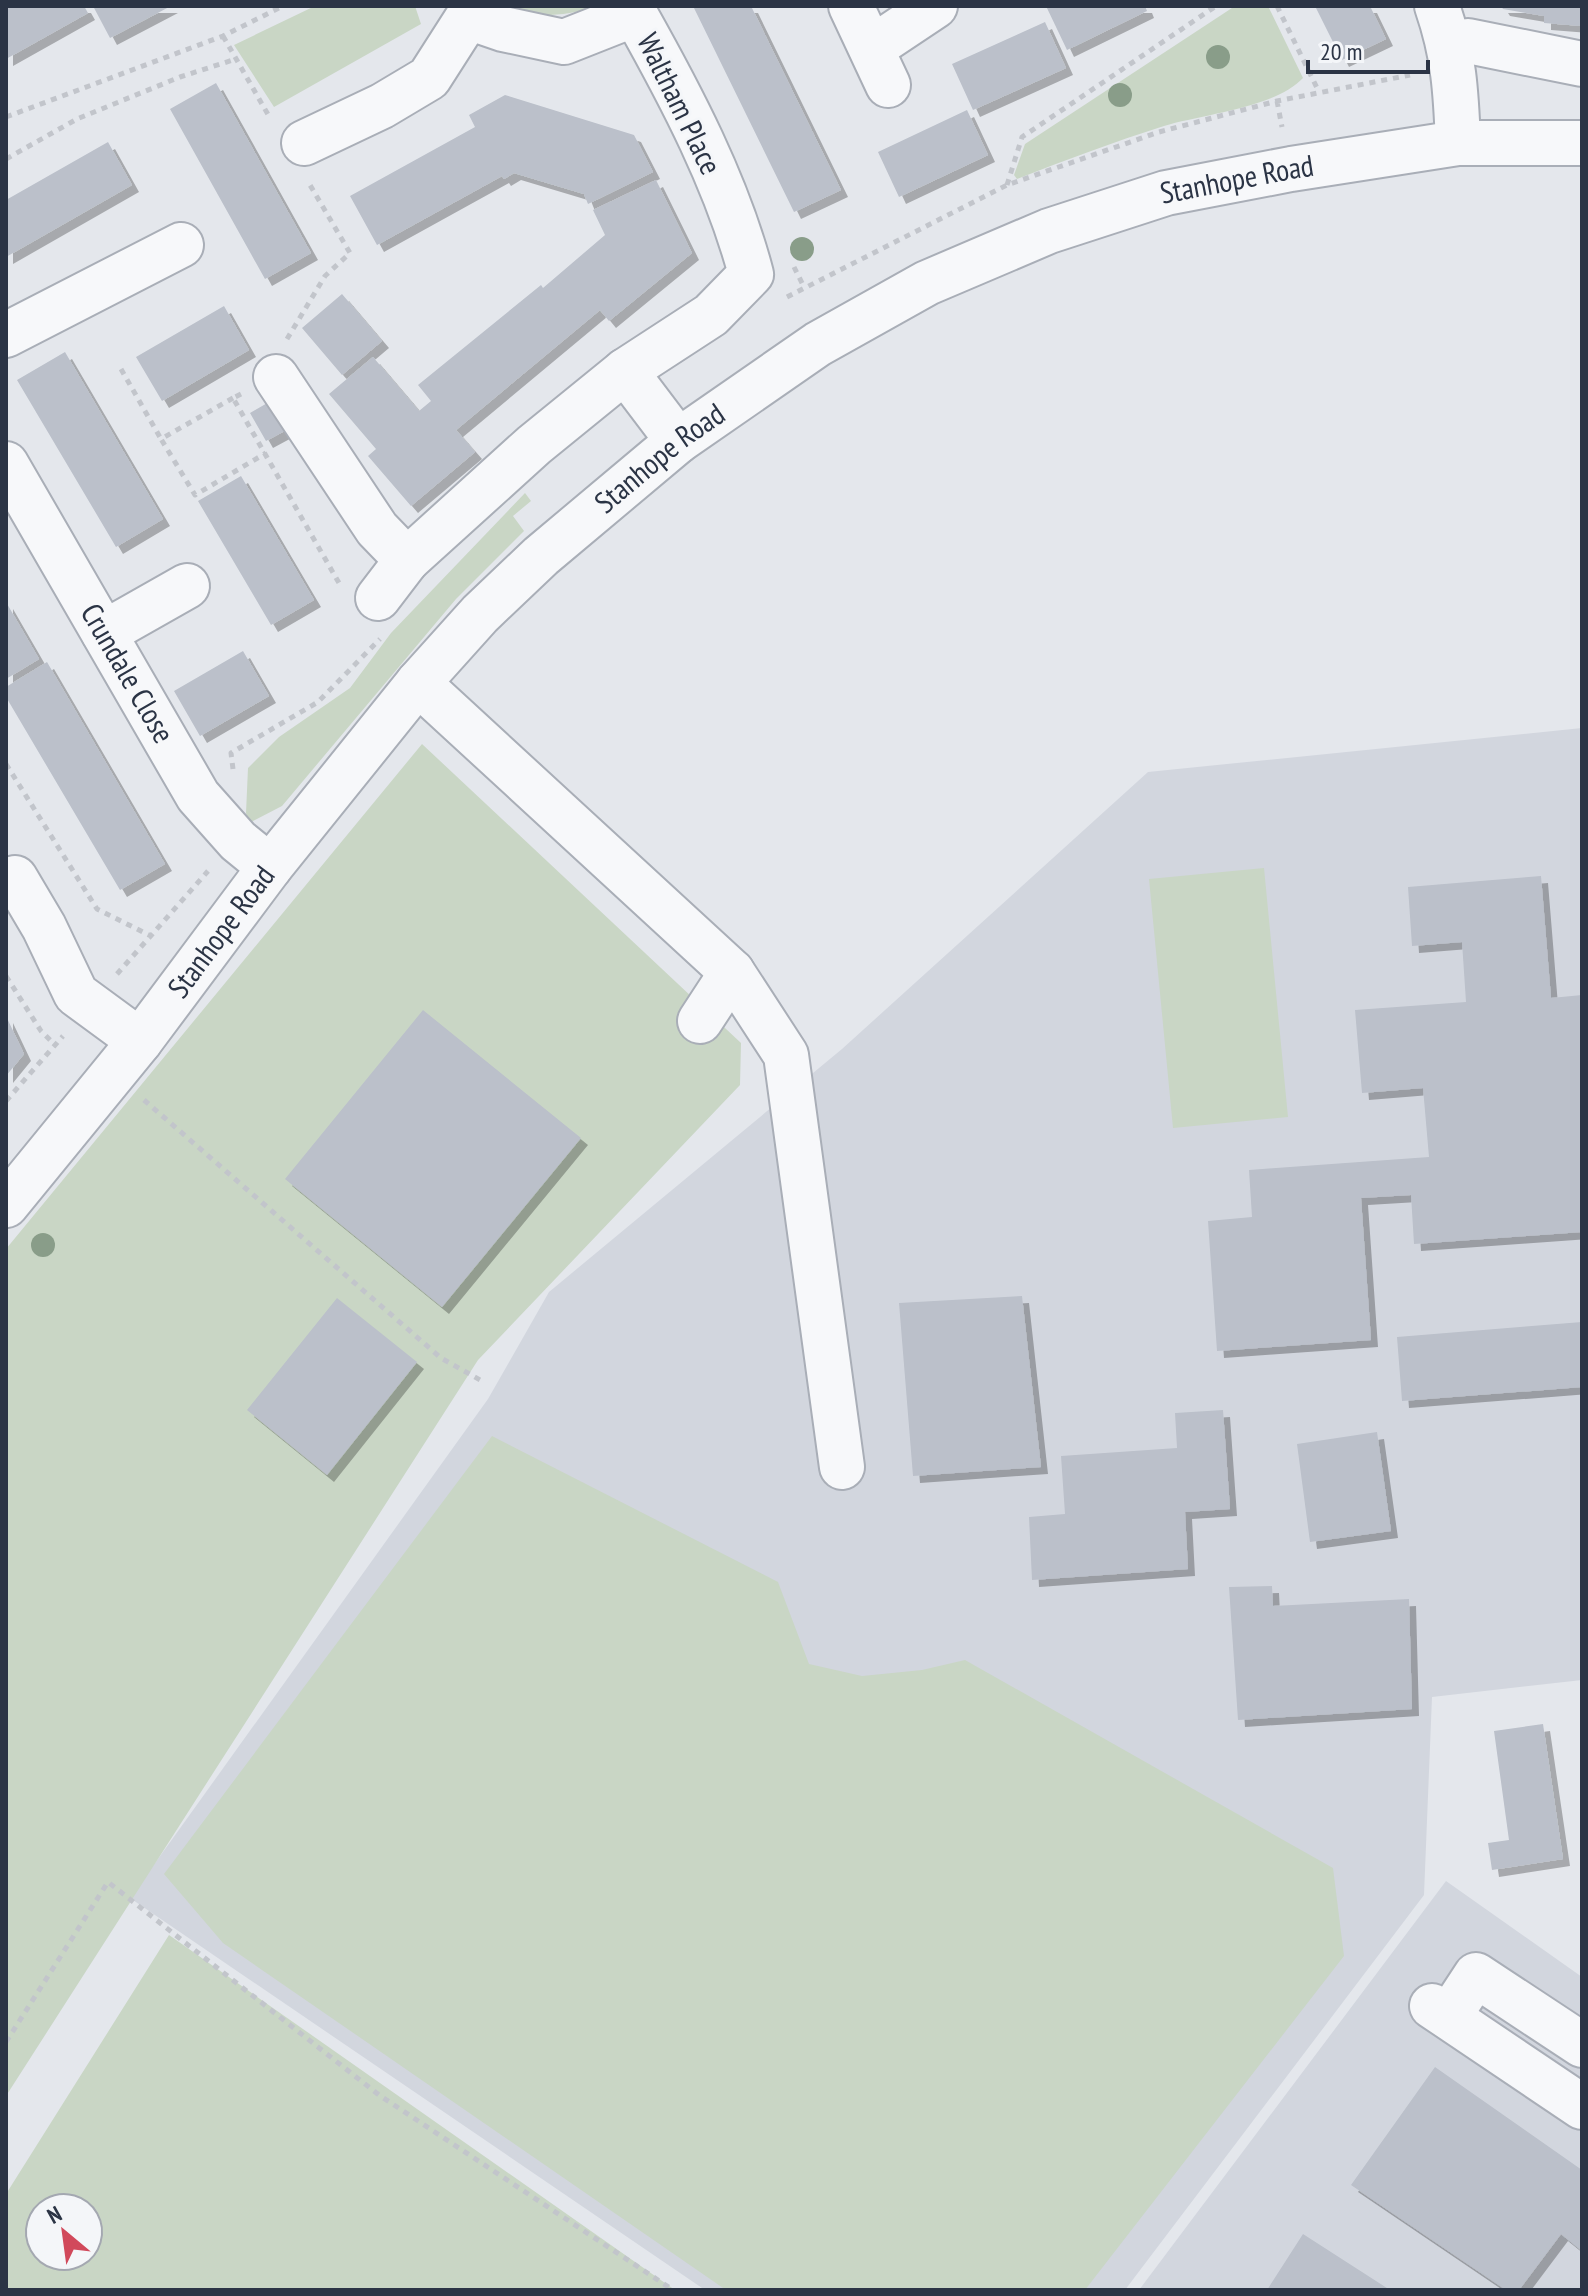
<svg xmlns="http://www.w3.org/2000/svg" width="1588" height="2296" font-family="'PT Sans Narrow',sans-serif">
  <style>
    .built { fill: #d2d6de }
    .green { fill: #c9d6c5; fill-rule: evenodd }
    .building { fill: #bbc0ca; filter: url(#shadow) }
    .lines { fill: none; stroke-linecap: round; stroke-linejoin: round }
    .minor-casing { stroke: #a9aeb7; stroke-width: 48 }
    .path { stroke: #c2c5cb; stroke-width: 5; stroke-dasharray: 6 6; stroke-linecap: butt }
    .minor { stroke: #f7f8fa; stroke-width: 44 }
    .tree { fill: #899d89 }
    .labels { text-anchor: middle; stroke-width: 6; stroke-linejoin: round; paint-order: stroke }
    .street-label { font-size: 30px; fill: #2b3445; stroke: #f4f6f9 }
  </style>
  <defs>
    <filter id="shadow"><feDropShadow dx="7" dy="7" stdDeviation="0" flood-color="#0004"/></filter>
  </defs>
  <rect width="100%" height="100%" fill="#e4e7ec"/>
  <path class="built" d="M1582 728V1680L1432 1697 1424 1895 1125 2290H705L130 1898 488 1399 549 1292 842 1049 1148 772Z
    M1446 1881 1582 1977V2290H1139Z"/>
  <path class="green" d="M315 6H415L421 24 274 107 234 45Z
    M483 6H595C559 20 519 16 483 6Z
    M1235 6H1268L1303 78C1275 108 1203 114 1164 126 1114 142 1065 160 1017 179L1014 175 1025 144Z
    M525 493 531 501 513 516 524 531 456 599 282 806 249 823 246 813 248 768 279 737 350 688 391 633Z
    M422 744 741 1043 740 1085 478 1360 6 2096V1249Z
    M1264 868 1288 1117 1173 1128 1149 879Z
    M492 1436 778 1582 809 1664 862 1676 922 1670 965 1660 1333 1868 1344 1956 1085 2290H726L223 1943 164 1874Z
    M169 1935 675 2290H6V2194ZM88 2208V2256H40V2208Z"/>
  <path class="building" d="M6 6H84L88 13 6 59Z
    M93 6H171L110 38Z
    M693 6H751L841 190 794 212Z
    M1046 6H1145L1147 11 1067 50Z
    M1315 6H1370L1386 39 1342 60Z
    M1501 6H1582V26L1544 23V16L1503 9Z
    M1045 22 1066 68 973 110 952 64Z
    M216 83 311 253 265 279 170 109Z
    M505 95 634 135 653 172 588 204 584 194 514 173 504 179 502 176 377 245 350 196 475 127 469 115Z
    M967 110 988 155 899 197 878 152Z
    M108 142 132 185 6 257V200Z
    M656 180 692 253 609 321 600 310 456 430 475 452 411 506 368 456 376 449 329 394 373 357 419 411 431 401 418 385 541 285 543 288 605 235 593 210Z
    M342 294 382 341 342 375 302 328Z
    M224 306 249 350 162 401 136 357Z
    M65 352 163 519 116 547 17 380Z
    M276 398 292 427 266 441 250 413Z
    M241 476 314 600 271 625 198 501Z
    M6 602 39 659 6 679Z
    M243 651 269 696 200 736 174 691Z
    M47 662 165 864 120 890 6 697V687Z
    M1541 876 1551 998 1582 995V1232L1414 1244 1411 1195 1361 1198 1371 1340 1217 1351 1208 1221 1252 1217 1249 1170 1429 1157 1423 1088 1362 1093 1355 1010 1466 1002 1462 942 1412 946 1408 887Z
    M423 1010 581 1138 442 1307 285 1179Z
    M6 1016 24 1054 6 1076Z
    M1022 1296 1041 1467 913 1476 899 1303Z
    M337 1298 417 1362 327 1475 247 1410Z
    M1582 1322V1387L1402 1401 1397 1337Z
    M1223 1410 1230 1509 1185 1512 1188 1569 1032 1580 1029 1517 1065 1514 1061 1456 1177 1448 1175 1413Z
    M1377 1432 1391 1531 1310 1542 1297 1444Z
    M1272 1586 1273 1606 1409 1599 1412 1709 1238 1720 1229 1587Z
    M1543 1724 1563 1859 1492 1870 1488 1843 1509 1840 1494 1731Z
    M1435 2067 1582 2170V2251L1561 2234 1519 2290H1506L1351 2185Z
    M1303 2234 1390 2290H1267Z"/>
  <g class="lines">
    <g class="minor-casing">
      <g id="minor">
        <path d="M851 6 888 85"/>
        <path d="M1437 6C1454 55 1456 92 1458 143"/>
        <path d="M1450 43 1468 41 1582 64"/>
        <path d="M872 48 935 6"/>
        <path d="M6 335 181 245"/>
        <path d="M625 371 678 441"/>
        <path d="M276 377 377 529 407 560 534 445 625 371 711 315 751 274C727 183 681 96 635 14L564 42 503 29 468 17 429 78 382 106 304 143"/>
        <path id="s1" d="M6 464 198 796 238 841 270 867"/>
        <path d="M378 598 407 560"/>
        <path d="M104 633 187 586"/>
        <path d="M418 683 732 972 786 1055 842 1467"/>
        <path d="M15 878 44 927 76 994 140 1041"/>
        <path d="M700 1021 732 972"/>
        <path id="s2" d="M6 1205 140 1041 270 867 418 683 480 614 541 556 678 441 818 344 927 283 1049 231 1166 193 1291 169 1458 143H1582"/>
        <path d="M1432 2006 1582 2107"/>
        <path d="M1449 2016 1476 1975 1582 2045"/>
      </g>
    </g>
    <path class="path" d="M1277 6 1319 92
      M223 36 270 118
      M1277 101 1282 127
      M6 117 223 36 283 6
      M6 159 77 119 180 77 236 59
      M1007 185 1022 137 1216 6
      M794 267 804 287
      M787 297 1007 185 1159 132 1277 101 1410 75
      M287 339 325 276 350 253 310 185
      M121 369 161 439
      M241 394 233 398 339 583
      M233 398 161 439 195 495 266 453
      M6 764 97 909 151 936
      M233 769 231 753 318 702 380 639
      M117 974 208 871
      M6 976 41 1031 56 1046
      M144 1100 441 1358 482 1381
      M6 1101 63 1036
      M6 2042 108 1882 379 2095 673 2290"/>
    <use href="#minor" class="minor"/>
  </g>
  <g class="tree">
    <circle cx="1218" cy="57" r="12"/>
    <circle cx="1120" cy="95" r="12"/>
    <circle cx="802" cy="249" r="12"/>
    <circle cx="43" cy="1245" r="12"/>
  </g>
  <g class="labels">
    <g class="street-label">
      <text transform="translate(679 104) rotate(64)" y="10">Waltham Place</text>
      <text dy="10" stroke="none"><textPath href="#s2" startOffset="1644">Stanhope Road</textPath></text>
      <text dy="10" stroke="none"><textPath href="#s2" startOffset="996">Stanhope Road</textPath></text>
      <text dy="10" stroke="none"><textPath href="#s1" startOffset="242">Crundale Close</textPath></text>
      <text dy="10" stroke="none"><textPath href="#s2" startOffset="348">Stanhope Road</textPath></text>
    </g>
  </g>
  <rect width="1588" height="2296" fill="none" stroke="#2b3445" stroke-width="16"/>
  <g transform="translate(64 2232) rotate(331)"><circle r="38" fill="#f4f6f9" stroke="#a4a8b1" stroke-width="2"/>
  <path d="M0-6L14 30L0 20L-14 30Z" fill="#d1495b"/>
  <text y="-12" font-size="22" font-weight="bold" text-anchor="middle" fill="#2b3445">N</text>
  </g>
  <path d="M1308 60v12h120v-12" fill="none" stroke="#2b3445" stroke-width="4"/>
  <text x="1320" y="60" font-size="24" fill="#2b3445" stroke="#f4f6f9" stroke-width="6" paint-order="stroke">20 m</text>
</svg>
